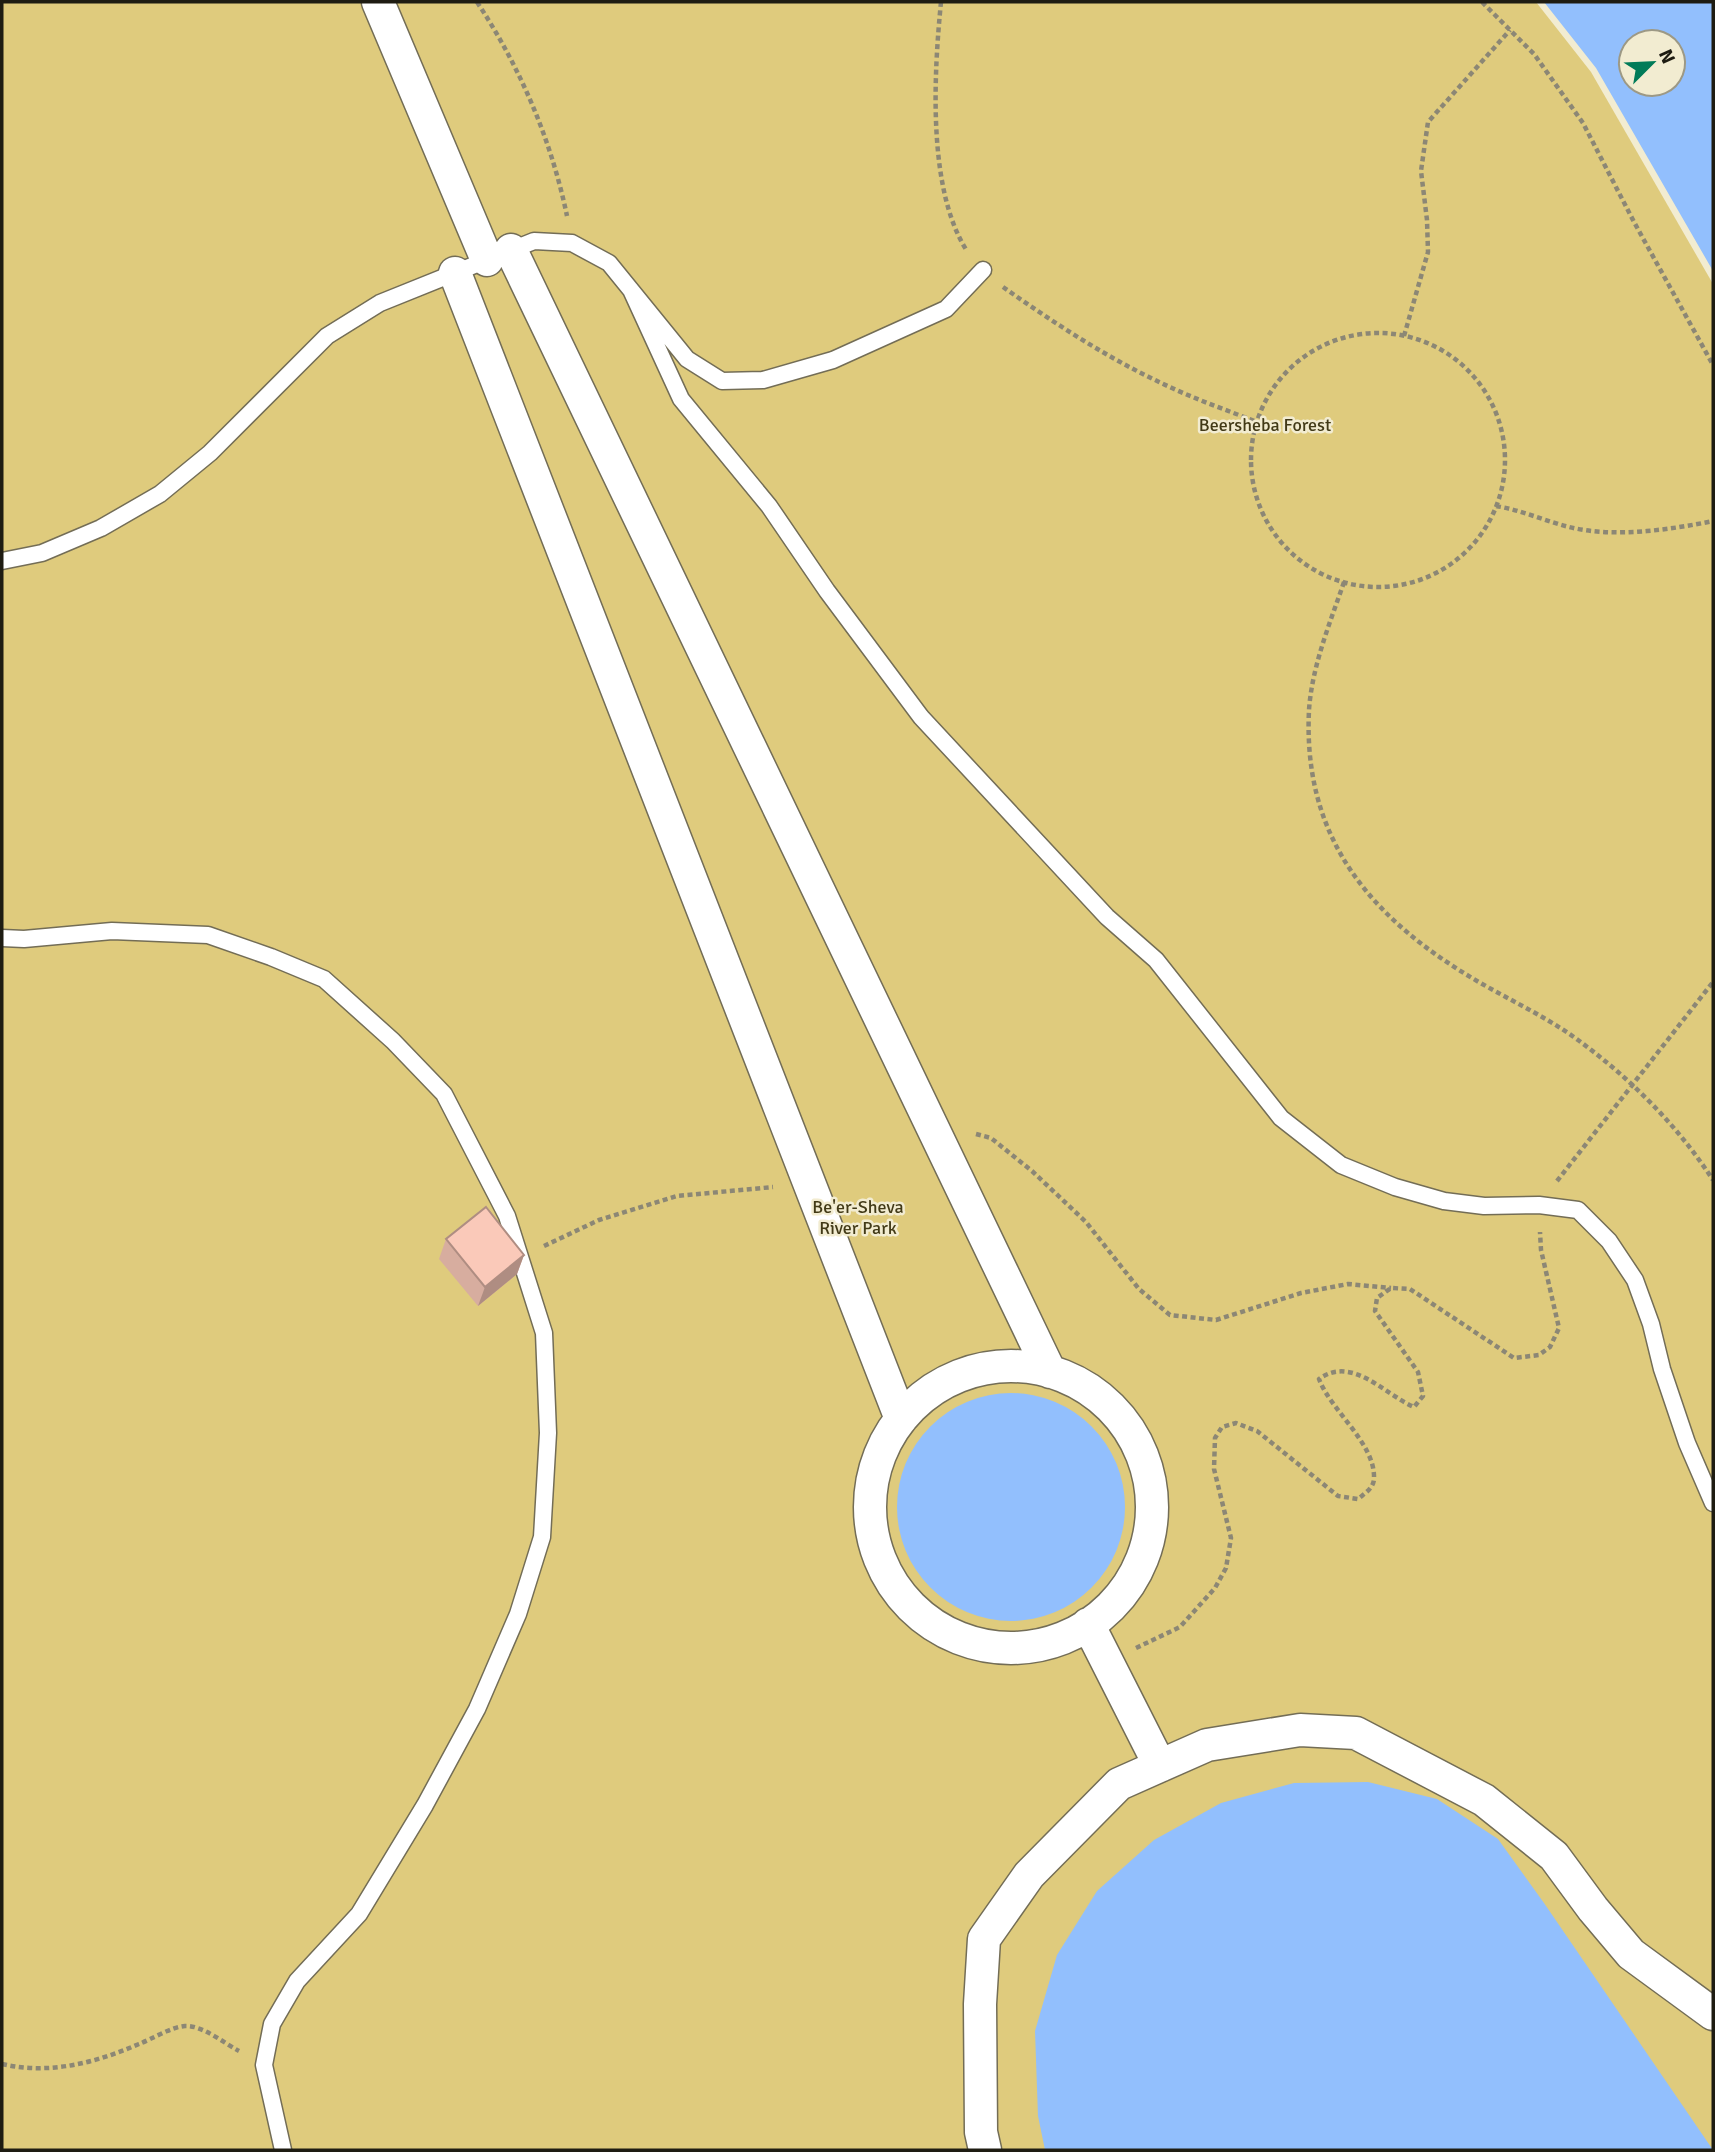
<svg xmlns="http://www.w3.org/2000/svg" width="1715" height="2152" font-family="Signika,sans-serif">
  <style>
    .green { fill: #dfcb7d }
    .water { fill: #92bffd; fill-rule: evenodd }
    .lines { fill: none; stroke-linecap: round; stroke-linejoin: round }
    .lane-casing { stroke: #736d56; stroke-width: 19 }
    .street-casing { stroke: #736d56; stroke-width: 35 }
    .path { stroke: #8c8775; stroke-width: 4.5; stroke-dasharray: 5 3.5; stroke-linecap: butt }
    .lane { stroke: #fff; stroke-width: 16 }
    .street { stroke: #fff; stroke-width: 32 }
    .wall { fill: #d7ad9f }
    .shaded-wall { fill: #af8d82 }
    .building { fill: #fac9b9; stroke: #af8d82; stroke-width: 2 }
    .labels { text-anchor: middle; stroke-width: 5; stroke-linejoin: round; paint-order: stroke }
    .park-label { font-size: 18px; fill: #423a17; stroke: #f2ecd1 }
  </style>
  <rect width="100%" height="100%" fill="#f2ecd1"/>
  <path class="green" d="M2 2H1536L1591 72 1713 284V2150H2Z"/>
  <path class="water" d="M1544 2H1713V271L1596 68ZM1631 42H1673V84H1631Z
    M897 1507a114 114 0 1 1 228 0a114 114 0 1 1-228 0Z
    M1368 1782 1437 1799 1498 1839 1544 1903 1713 2150H1045L1038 2116 1035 2031 1057 1955 1097 1891 1154 1840 1221 1803 1294 1783Z"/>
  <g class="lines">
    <g class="lane-casing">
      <path id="lane" d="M631 290 681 399 769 506 827 591 921 717 1107 917 1156 960 1281 1118 1341 1165 1395 1187 1444 1201 1484 1206 1539 1205 1578 1210 1609 1241 1635 1280 1651 1324 1662 1369 1687 1443 1713 1503
        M2 561 42 553 101 528 160 494 210 453 327 336 380 303 534 241 572 243 609 263 687 359 722 381 763 380 833 360 946 309 983 270
        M2 938 24 939 112 931 208 935 271 957 324 979 393 1041 444 1094 507 1216 544 1333 548 1433 542 1537 518 1614 477 1709 425 1805 359 1914 297 1981 272 2024 264 2065 283 2150"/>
    </g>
    <g class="street-casing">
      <path id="street" d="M378 2 487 260
        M511 250 1050 1372
        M455 273 901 1419
        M870 1507a141 141 0 1 1 282 0a141 141 0 1 1-282 0Z
        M1088 1624 1160 1766
        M985 2150 981 2132 980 2004 984 1939 1029 1875 1119 1784 1207 1745 1300 1730 1356 1733 1484 1800 1554 1856 1593 1909 1631 1954 1713 2014"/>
    </g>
    <path class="path" d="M477 2C520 67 551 139 567 216
      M941 2C934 73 927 189 967 251
      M1482 2 1534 54 1583 123 1634 222 1713 365
      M1003 287C1057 325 1112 361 1172 388 1200 401 1229 411 1257 422
      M1251 460a127 127 0 1 1 254 0a127 127 0 1 1-254 0Z
      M1404 336 1428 252 1427 220 1421 171 1428 122 1510 30
      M1496 506C1521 510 1545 521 1569 527 1613 538 1669 530 1713 521
      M1344 582C1330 623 1312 666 1309 710 1303 829 1361 908 1459 970 1498 995 1541 1013 1578 1040 1631 1079 1677 1125 1713 1180
      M976 1134 991 1138 1032 1171 1086 1222 1139 1289 1170 1315 1216 1320 1301 1293 1348 1284 1391 1288
      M1557 1181 1713 982
      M544 1246 599 1220 677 1196 773 1187
      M1136 1648 1180 1627 1215 1588 1226 1568 1231 1538 1214 1469 1215 1438 1222 1427 1236 1423 1257 1431 1338 1496 1358 1499C1365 1493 1374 1488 1374 1478 1375 1443 1331 1411 1319 1379 1352 1355 1384 1394 1414 1407L1423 1396 1418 1372 1375 1311 1377 1298 1391 1288 1410 1289 1514 1358 1539 1355 1550 1347 1559 1328 1541 1250 1540 1232
      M2 2064C49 2075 95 2063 139 2044 152 2039 171 2027 185 2026 202 2025 224 2043 239 2051"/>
    <use href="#lane" class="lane"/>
    <use href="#street" class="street"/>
  </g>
  <path class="wall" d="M446 1239 524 1255 517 1274 478 1306 439 1259Z"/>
  <path class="shaded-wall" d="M524 1255 517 1274 478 1306 485 1287Z"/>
  <path class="building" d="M486 1207 524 1255 485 1287 446 1239Z"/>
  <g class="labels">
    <g class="park-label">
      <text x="1265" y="431">Beersheba Forest</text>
      <text x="858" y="1213">Be'er-Sheva<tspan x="858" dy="21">River Park</tspan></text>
    </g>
  </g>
  <rect width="1715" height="2152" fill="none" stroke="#1e1c12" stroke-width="7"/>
  <g transform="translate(1652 63) rotate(66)"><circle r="33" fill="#f2ecd1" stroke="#9d9985" stroke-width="2"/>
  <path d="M0-5L12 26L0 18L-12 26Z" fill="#017b58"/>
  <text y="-10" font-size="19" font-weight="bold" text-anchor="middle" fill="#1e1c12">N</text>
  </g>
</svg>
